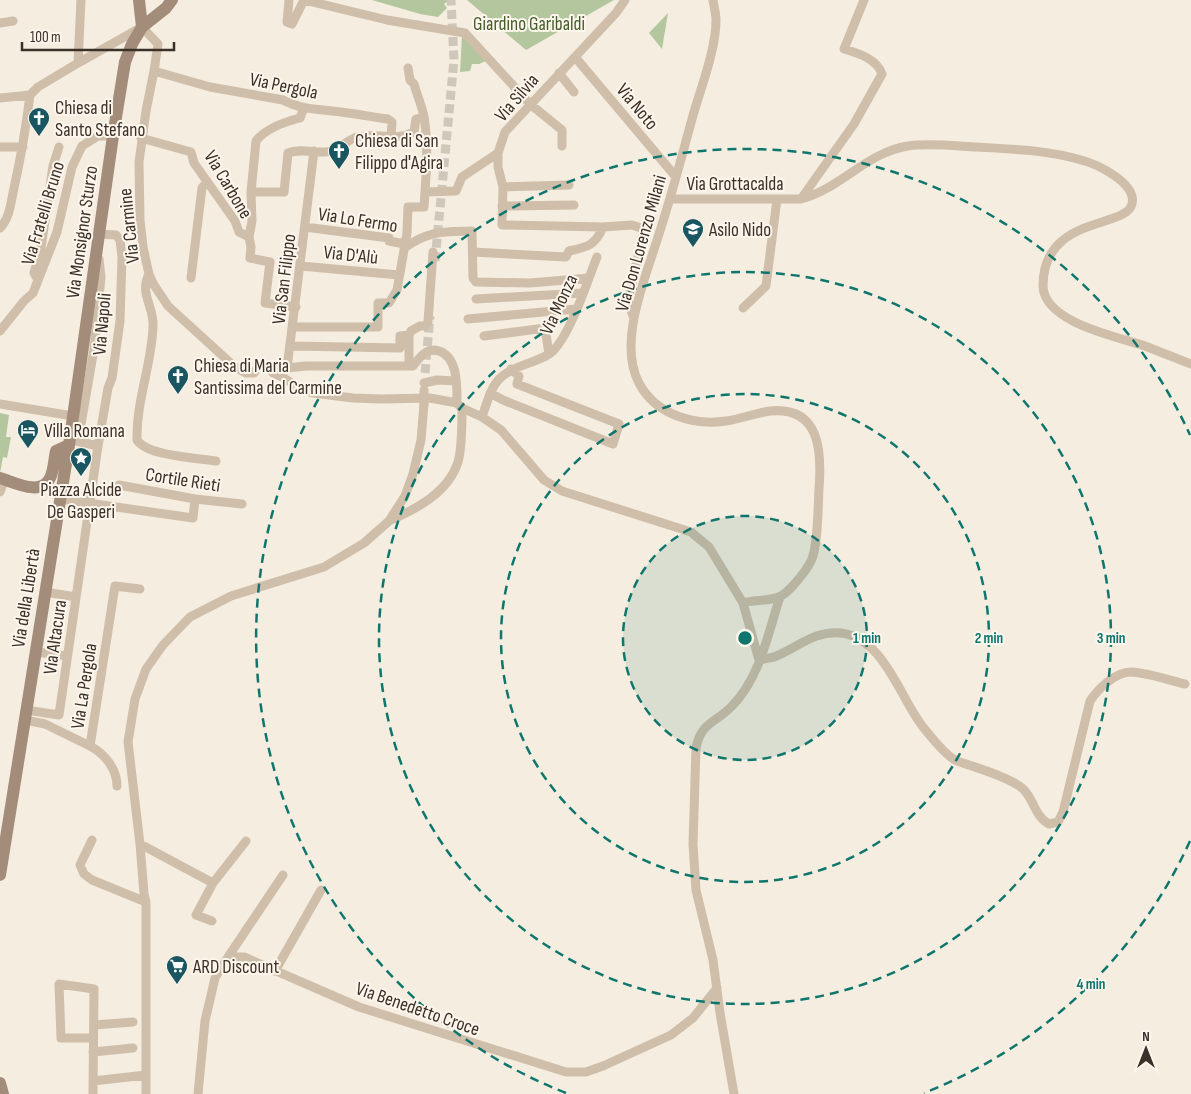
<svg xmlns="http://www.w3.org/2000/svg" width="1191" height="1094" font-family="'Sofia Sans Condensed',sans-serif">
  <style>
    .green { fill: #b4c69d }
    .lines { fill: none; stroke-linecap: round; stroke-linejoin: round }
    .minor-tunnel { stroke: #d0c7bb; stroke-width: 9; stroke-dasharray: 9 4.5; stroke-linecap: butt }
    .minor { stroke: #cfbea9; stroke-width: 9 }
    .secondary { stroke: #a38d7a; stroke-width: 12 }
    .minor-bridge { stroke: #cfbea9; stroke-width: 9 }
    .ring { fill: none; stroke: #0f766e; stroke-width: 2.5; stroke-dasharray: 9 6 }
    .labels { text-anchor: middle; stroke-width: 4; stroke-linejoin: round; paint-order: stroke }
    .park-label { font-size: 19px; fill: #455c2b; stroke: #fcf6ec }
    .street-label { font-size: 19px; fill: #3b3129; stroke: #fcf6ec }
    .poi-label { font-size: 19px; fill: #3b3129; stroke: #fcf6ec; text-anchor: start }
    .centre { fill: #0f766e; stroke: #fcf6ec; stroke-width: 2.5 }
    .ring-label { font-size: 15px; text-anchor: middle; font-weight: bold; fill: #0f766e; stroke: #fcf6ec; stroke-width: 4; stroke-linejoin: round; paint-order: stroke }
  </style>
  <rect width="100%" height="100%" fill="#f5eddf"/>
  <path class="green" d="M372 0H449L444 4 447 8 438 17 420 14Z
    M467 0H614L526 50Z
    M668 13 662 49 649 33Z
    M462 36 486 61 479 64H472L470 71 460 72Z
    M0 413 9 415 6 437H11L7 458 3 457 0 473Z"/>
  <g class="lines">
    <path class="minor-tunnel" d="M435 261 454 60 451 0
      M425 373 430 316"/>
    <path class="minor" d="M289 0 287 22 292 24 304 0 387 20 465 33 530 104 562 130V146
      M713 0C714 7 716 14 716 20 716 50 700 90 692 119 681 159 671 198 658 237 646 277 617 342 639 383 655 414 693 426 726 421 741 419 755 413 770 411 820 406 822 451 819 489 818 506 818 548 811 561 806 571 789 593 779 597 769 601 754 600 743 603
      M0 23 13 21
      M575 57 676 177
      M78 63 81 0
      M154 71 210 87 283 100C301 110 320 109 341 112 357 114 373 117 388 119L392 122 391 138
      M559 73 574 92
      M30 95 38 87 78 63 142 27 158 44 154 71 146 111 139 162 140 220 143 247 149 274 154 285 168 306 235 367 246 373H254L258 367 287 368 306 366H409
      M0 98 30 95
      M141 138 191 152 194 163 235 221 239 232 249 237 251 247 250 258 270 262 265 303 296 307
      M0 147H23
      M498 153V167L503 187 502 225 603 227 632 225 644 229 628 301 633 316
      M503 187 569 185
      M251 192H284L288 153C300 148 314 153 326 152 339 151 346 140 357 137 376 132 396 142 414 132L416 119 424 117
      M425 192 456 191 462 177 498 153 505 132 616 13 625 0
      M670 199H801C840 189 867 152 908 146 928 143 956 146 976 147 1011 149 1048 150 1081 160 1097 164 1137 183 1132 204 1126 229 1043 215 1043 286 1044 323 1119 337 1145 346 1160 352 1176 358 1191 364
      M801 199 854 124 882 74C877 59 858 53 844 49L864 0
      M502 206 574 205
      M305 227 389 238V241L405 244
      M0 228C10 218 11 201 14 188 21 157 26 127 30 95
      M249 237 252 221 251 192 256 141C266 128 284 122 300 118L304 108
      M404 248C430 230 443 232 472 231L473 278 476 282 530 283 589 278
      M433 252 428 322 425 326H420L411 331 409 335V366H413C420 357 427 347 439 351 458 357 457 386 457 403
      M473 252 566 257 569 251C587 247 595 246 603 227
      M301 266 399 275
      M149 274C139 294 154 306 153 326 152 364 136 401 137 440 147 456 198 458 216 461
      M191 278 202 188 207 181
      M38 280 34 273 41 248 53 166 59 147
      M476 299 583 293
      M743 308 766 286 777 199
      M468 319 576 309
      M293 327H378V303H389L397 290 407 233 408 207H424C426 177 429 146 424 117 422 106 417 95 414 84L410 80 408 68
      M0 331 24 301 33 293 57 232 72 167 82 146 98 136H113
      M484 336 545 328 549 354
      M291 346 400 348V336L409 335
      M271 368 273 373 284 378 300 389 313 393 353 398 381 399 430 398 457 403 462 408 482 417 501 430 544 480 562 491 691 532 709 547 743 603 759 660
      M287 368 314 151
      M424 383 437 380 456 381
      M490 393 503 400 613 444 619 424 517 384 519 376 511 369
      M0 404 73 416
      M482 417C493 384 494 375 529 363 537 360 547 357 553 351 571 333 587 282 597 257
      M72 440 98 446
      M77 441 80 430 94 349 101 277 99 259
      M119 485 195 499 242 504
      M0 492 5 479
      M60 499 193 518 195 499
      M389 521C416 509 448 493 458 462 462 449 462 422 462 408
      M45 592 76 597
      M36 652 67 656
      M759 660C764 659 769 658 774 657 797 648 815 630 841 633 884 638 900 698 923 727 931 737 942 751 952 758 957 762 964 763 969 765 984 770 1010 778 1022 788 1034 798 1034 816 1049 824L1058 822 1063 812 1090 701C1098 689 1115 672 1131 672 1149 673 1168 680 1185 684
      M26 710 59 715 98 446 108 388 112 378 120 321 122 257 120 240 116 235 99 234
      M25 720 45 724 90 746 115 586 140 589
      M90 746C105 754 117 769 117 786
      M92 840 80 865 84 874 92 880 146 902
      M140 844 213 883
      M212 921 196 915 213 883 246 841
      M228 957 283 875
      M275 971 321 890
      M94 1025 133 1022
      M93 1052 133 1048
      M93 1081 146 1075
      M93 1094 94 989 59 984 61 1038H93
      M146 1094V902L144 894 140 844 128 742 135 699 146 669 163 645 190 617 231 596 324 567 364 543 389 521 405 496 413 474 421 440 424 404
      M198 1094 205 1021 215 978 228 957H244L359 1007 566 1072H586L603 1066 671 1035 693 1018 717 988
      M734 1094 720 1013 713 960 696 890 693 844 696 748C701 722 716 723 732 706 760 678 768 633 780 597"/>
    <path class="secondary" d="M139 0 142 27
      M0 478C14 482 41 497 50 478 54 471 54 459 56 451L69 445
      M0 875 69 445 113 136 125 62 132 44 142 27 166 8 172 0
      M0 1083 3 1094"/>
    <path class="minor-bridge" d="M424 404V390"/>
  </g>
  <circle cx="745" cy="638" r="122" fill="#0f766e" fill-opacity=".12"/>
  <g class="ring">
    <circle cx="745" cy="638" r="122"/>
    <circle cx="745" cy="638" r="244"/>
    <circle cx="745" cy="638" r="366"/>
    <path d="M1190 841A489 489 0 0 1 924 1093M566 1093A489 489 0 1 1 1190 435"/>
  </g>
  <defs>
    <g id="church-pin" transform="scale(1.125)"><path d="M0 17L-7.5 6A9.5 9.5 0 1 1 7.5 6Z" fill="#1a5661" stroke="#fcf6ec"/><path d="M-1.2-6h2.4v3.5h3.3v2.4h-3.3V6h-2.4V-.1h-3.3v-2.4h3.3Z" fill="#fff"/></g>
    <g id="school-pin" transform="scale(1.125)"><path d="M0 17L-7.5 6A9.5 9.5 0 1 1 7.5 6Z" fill="#1a5661" stroke="#fcf6ec"/><path d="M0-5L7-2L0 1L-7-2ZM-4 1L0 2.5L4 1V4Q0 6-4 4Z" fill="#fff"/></g>
    <g id="hotel-pin" transform="scale(1.125)"><path d="M0 17L-7.5 6A9.5 9.5 0 1 1 7.5 6Z" fill="#1a5661" stroke="#fcf6ec"/><path d="M-6-4.5h1.5V1H6V5H4.5V3h-9V5H-6ZM-4 0a1.8 1.8 0 1 1 3.6 0ZM.5 0V-2.5h3Q6-2.5 6 0Z" fill="#fff"/></g>
    <g id="sight-pin" transform="scale(1.125)"><path d="M0 17L-7.5 6A9.5 9.5 0 1 1 7.5 6Z" fill="#1a5661" stroke="#fcf6ec"/><path d="M0-6L1.8-2.2L6-1.7L2.9 1.2L3.7 5.4L0 3.3L-3.7 5.4L-2.9 1.2L-6-1.7L-1.8-2.2Z" fill="#fff"/></g>
    <g id="supermarket-pin" transform="scale(1.125)"><path d="M0 17L-7.5 6A9.5 9.5 0 1 1 7.5 6Z" fill="#1a5661" stroke="#fcf6ec"/><path d="M-6-5.5h2.5l.6 2H6L4.5 2H-2.5L-4.4-4H-6ZM-1.5 3.2a1.3 1.3 0 1 0 .1 0ZM3 3.2a1.3 1.3 0 1 0 .1 0Z" fill="#fff"/></g>
  </defs>
  <g fill-rule="evenodd">
    <use href="#church-pin" x="39" y="118"/>
    <use href="#church-pin" x="339" y="151"/>
    <use href="#school-pin" x="693" y="229"/>
    <use href="#church-pin" x="178" y="376"/>
    <use href="#hotel-pin" x="28" y="430"/>
    <use href="#sight-pin" x="81" y="458"/>
    <use href="#supermarket-pin" x="177" y="966"/>
  </g>
  <g class="labels">
    <g class="park-label">
      <text x="529" y="30">Giardino Garibaldi</text>
    </g>
    <g class="street-label">
      <text transform="translate(284 85) rotate(12)" y="7">Via Pergola</text>
      <text transform="translate(516 97) rotate(-49)" y="7">Via Silvia</text>
      <text transform="translate(638 106) rotate(50)" y="7">Via Noto</text>
      <text x="735" y="190">Via Grottacalda</text>
      <text transform="translate(229 184) rotate(59)" y="7">Via Carbone</text>
      <text transform="translate(42 213) rotate(-73)" y="7">Via Fratelli Bruno</text>
      <text transform="translate(358 219) rotate(9)" y="7">Via Lo Fermo</text>
      <text transform="translate(128 226) rotate(-96)" y="7">Via Carmine</text>
      <text transform="translate(81 232) rotate(-82)" y="7">Via Monsignor Sturzo</text>
      <text transform="translate(640 243) rotate(-74)" y="7">Via Don Lorenzo Milani</text>
      <text transform="translate(351 254) rotate(6)" y="7">Via D'Alù</text>
      <text transform="translate(283 279) rotate(-83)" y="7">Via San Filippo</text>
      <text transform="translate(558 304) rotate(-65)" y="7">Via Monza</text>
      <text transform="translate(101 324) rotate(-85)" y="7">Via Napoli</text>
      <text transform="translate(183 479) rotate(9)" y="7">Cortile Rieti</text>
      <text transform="translate(25 598) rotate(-81)" y="7">Via della Libertà</text>
      <text transform="translate(54 637) rotate(-82)" y="7">Via Altacura</text>
      <text transform="translate(83 686) rotate(-81)" y="7">Via La Pergola</text>
      <text transform="translate(418 1008) rotate(19)" y="7">Via Benedetto Croce</text>
    </g>
    <g class="poi-label">
      <text x="55" y="114">Chiesa di<tspan x="55" dy="22">Santo Stefano</tspan></text>
      <text x="355" y="147">Chiesa di San<tspan x="355" dy="22">Filippo d'Agira</tspan></text>
      <text x="709" y="236">Asilo Nido</text>
      <text x="194" y="372">Chiesa di Maria<tspan x="194" dy="22">Santissima del Carmine</tspan></text>
      <text x="44" y="437">Villa Romana</text>
      <text x="81" y="496" text-anchor="middle">Piazza Alcide<tspan x="81" dy="22">De Gasperi</tspan></text>
      <text x="193" y="973">ARD Discount</text>
    </g>
  </g>
  <circle cx="745" cy="638" r="8" class="centre"/>
  <g class="ring-label">
    <text x="867" y="643">1 min</text>
    <text x="989" y="643">2 min</text>
    <text x="1111" y="643">3 min</text>
    <text x="1091" y="989">4 min</text>
  </g>
  <g transform="translate(1146 1049)" stroke="#fcf6ec" stroke-width="4" paint-order="stroke">
  <path d="M0-4L9 19L0 12L-9 19Z" fill="#3b3129"/>
  <text y="-8" font-size="14" font-weight="bold" text-anchor="middle" fill="#3b3129">N</text>
  </g>
  <path d="M22 42v8h152v-8" fill="none" stroke="#3b3129" stroke-width="2.5"/>
  <text x="30" y="42" font-size="15" fill="#3b3129" stroke="#fcf6ec" stroke-width="4" paint-order="stroke">100 m</text>
</svg>
